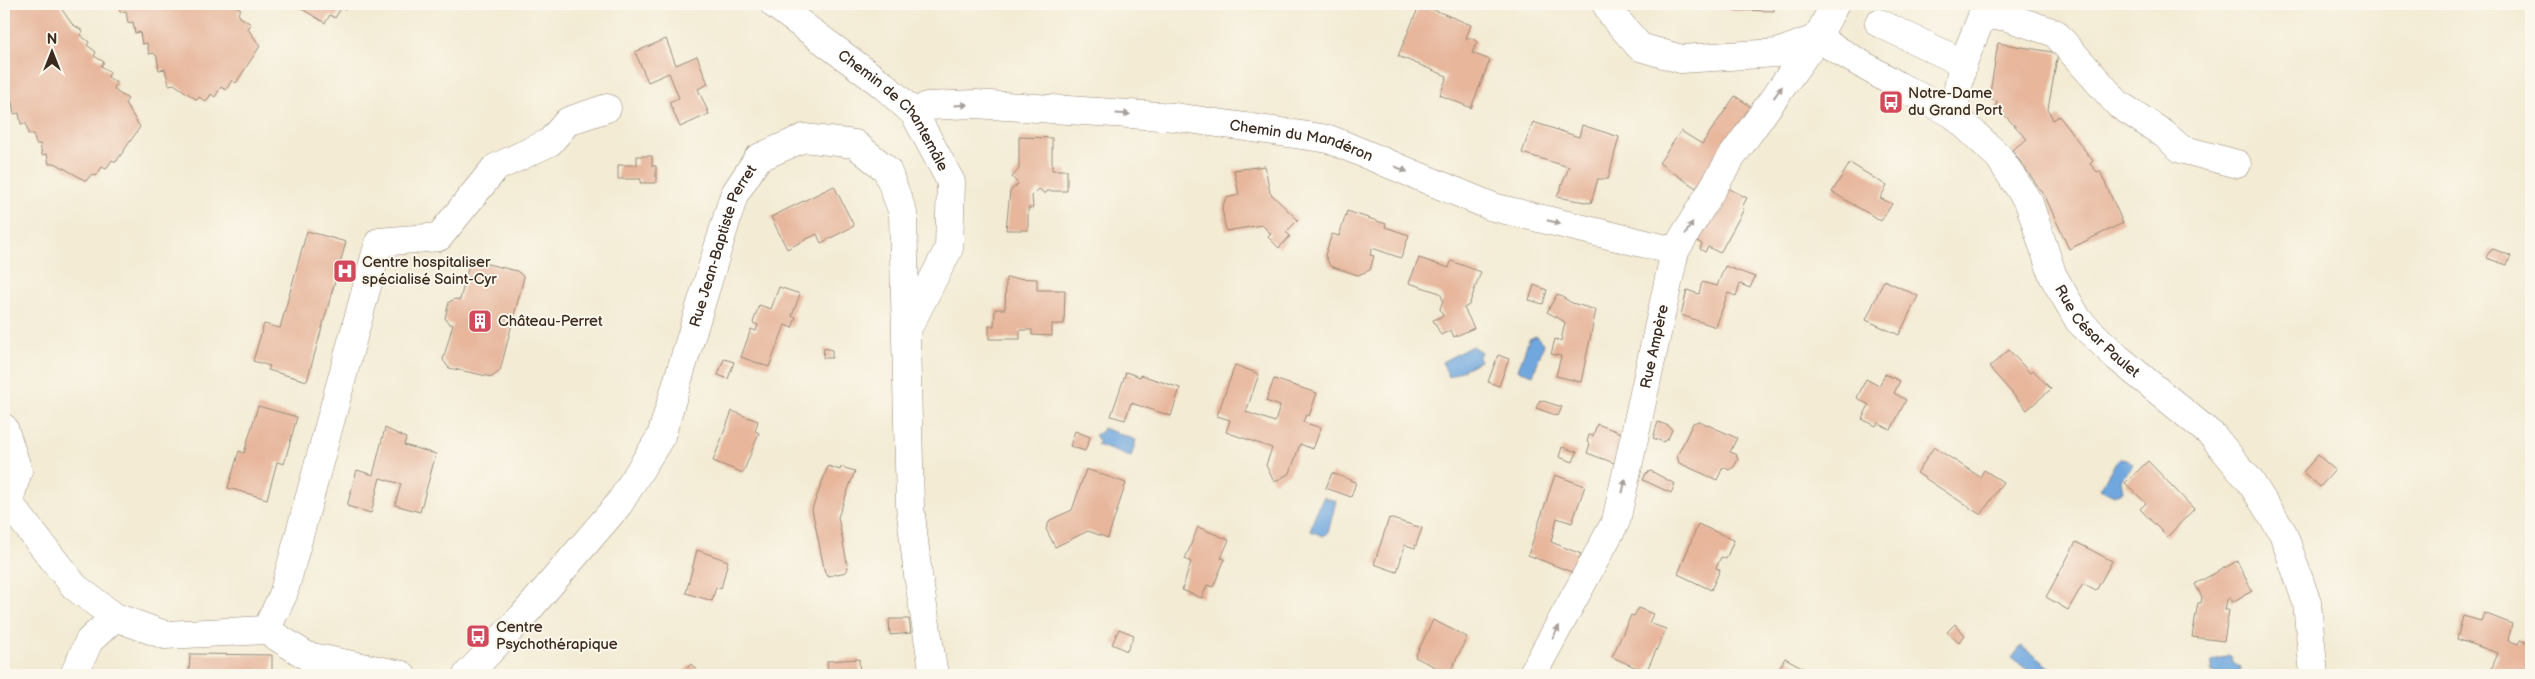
<svg xmlns="http://www.w3.org/2000/svg" width="2535" height="679" font-family="'Balsamiq Sans',sans-serif">
  <style>
    .water { fill: #6fa7de; stroke: #55687e }
    .building { fill: #e7b69b }
    .lines { fill: none; stroke-linecap: round; stroke-linejoin: round }
    .minor-casing { stroke: #978a79; stroke-width: 29 }
    .minor { stroke: #fff; stroke-width: 28 }
    .oneway { fill: #a79f9a }
    .labels { text-anchor: middle; stroke-width: 4; stroke-linejoin: round; paint-order: stroke }
    .poi-label { font-size: 15px; fill: #3b2a1e; stroke: #fbf7ec; text-anchor: start }
    .street-label { font-size: 15px; fill: #3b2a1e; stroke: #fbf7ec }
  </style>
  <rect width="100%" height="100%" fill="#fbf7ec"/>
  <filter id="ink" filterUnits="userSpaceOnUse"><feTurbulence type="fractalNoise" baseFrequency=".02" numOctaves="2"/><feDisplacementMap in="SourceGraphic" scale="10" xChannelSelector="R" yChannelSelector="G"/><feConvolveMatrix kernelMatrix="1 2 1 2 8 2 1 2 1" color-interpolation-filters="sRGB"/></filter>
  <filter id="wash" filterUnits="userSpaceOnUse"><feTurbulence type="fractalNoise" baseFrequency=".0096" numOctaves="4" result="noise"/><feDisplacementMap in="SourceGraphic" scale="20" xChannelSelector="R" yChannelSelector="G"/><feGaussianBlur stdDeviation="1.12" result="paint"/><feColorMatrix in="noise" values="0 0 0 0 0 0 0 0 0 0 0 0 0 0 0 0 0 1.4 0 .05"/><feComposite in="paint" operator="in"/></filter>
  <g filter="url(#wash)">
    <rect width="100%" height="100%" fill="#f3ebd4"/>
    <path class="water" d="M1536 336 1544 344 1533 375 1518 370 1529 339Z
      M1472 346 1481 352 1478 358 1480 361 1449 377 1442 362Z
      M1103 428 1136 440 1131 457 1097 445 1099 441 1095 435 1101 432Z
      M2121 459 2129 460 2133 464 2121 480 2123 491 2114 496 2100 489C2106 480 2113 462 2121 459Z
      M1324 497 1336 501 1328 533 1323 536 1311 531V528L1318 507Z
      M2021 646 2050 668 2044 675H2034L2012 658Z
      M2228 655 2232 657 2233 662 2241 667 2240 675H2220L2211 672 2212 662Z"/>
    <g id="blocks">
      <path class="building" d="M4 4H58L72 24 83 31 80 35 89 42 87 45 96 52 94 56 104 62 101 66 110 72 108 77 117 83 114 88 117 92 128 99 125 103 140 127 116 162 112 160 106 169 102 167 96 176 92 174 86 181 55 163 49 164 47 154 42 155 40 144H36L33 134H28L26 123 21 124 19 113 14 114 12 102 7 103 4 93Z
        M119 4H232L241 9 238 13 240 17 251 24 248 29 260 46 236 83 232 80 226 90 221 87 215 97 211 94 206 102 199 97 197 100 174 84 169 85 165 69 159 70 157 57 154 53 149 54 147 43 142 44 140 32 135 33 133 22 128 23 126 11 120 12Z
        M294 4H350L345 10 341 8 335 18 330 15 325 23Z
        M1420 4 1471 25 1466 38H1472L1477 42 1472 53 1490 60 1471 108 1440 95 1447 76 1398 56Z
        M1728 4H1774V11L1729 10Z
        M666 39 676 65 697 56 708 84 698 89 709 114 680 127 669 102 679 98 669 73 648 82 635 52Z
        M1998 43 2058 53 2048 109 2053 120 2059 116 2093 161 2090 164 2097 172 2100 171 2123 223 2069 249 2045 196 2012 150 2027 139 1996 106 1997 101 1989 99Z
        M1735 96 1753 108 1696 188 1659 163 1681 131 1702 144Z
        M1533 122 1579 137 1582 125 1619 137 1608 179H1598L1591 203 1557 197 1569 167 1522 153Z
        M1019 137 1052 138V170H1067V191H1047L1045 194 1039 189 1032 196 1033 208H1028V230H1006L1010 191 1018 184 1012 177 1019 169Z
        M637 156H652V166H656V183H640L641 179H618V165H637Z
        M1850 163 1887 186 1880 198 1892 204 1881 221 1832 192Z
        M1265 166 1270 193 1298 220 1286 232 1290 236 1279 248 1268 237 1271 234 1262 225 1226 231 1222 208 1226 198 1239 195 1234 170Z
        M834 186 854 226 821 243 817 234 787 249 771 217Z
        M1728 188 1747 198 1742 207 1744 209 1720 253 1708 247 1705 252 1700 249 1702 244 1697 241Z
        M1347 211 1386 224 1385 227 1409 235 1401 258 1372 248 1370 255 1374 256 1370 270 1358 275 1330 266 1325 255 1332 234 1339 236Z
        M307 231 346 242 307 381 268 370 270 366 253 361 264 324 280 328Z
        M2491 248 2511 256 2507 265 2486 258Z
        M1419 258 1449 268 1451 261 1481 272 1469 305 1464 308 1474 328 1454 337 1451 330 1441 335 1433 320 1443 316 1440 309 1443 300 1440 293 1409 283Z
        M472 262H479L517 271 524 277 500 371 492 377 449 368 443 360 453 324H449L445 318 449 302 455 299 460 300 468 268Z
        M1725 266 1755 277 1750 288 1740 284 1736 296 1728 293 1716 327 1681 315 1687 290 1699 294 1702 282 1717 286Z
        M1006 278 1037 279V290H1065L1064 324H1052V336L1032 335V330H1020V339H989V326H994L995 309H1005Z
        M1884 280 1918 296 1899 335 1866 320Z
        M1534 285 1547 290 1543 304 1529 300Z
        M779 287 800 294 792 316 796 317 792 328 785 325 769 367 741 357 751 329 756 331 758 325 753 323 759 305 771 309Z
        M1557 294 1572 303 1596 310 1581 382 1556 376 1561 356 1551 354 1555 339 1561 341 1565 322 1547 312Z
        M824 348 832 350V358H823Z
        M2009 350 2030 373 2033 370 2051 389 2027 410 1989 367Z
        M1498 355 1509 359 1499 386 1488 382Z
        M724 359 734 362 728 379 718 375Z
        M1235 365 1259 374 1246 412 1275 422 1280 406 1266 401 1274 379 1317 393 1309 416 1306 415 1303 422 1321 428 1313 449 1300 444 1290 473 1274 482 1266 465 1272 448 1226 432 1230 420 1217 416Z
        M1126 372 1140 377 1141 375 1180 388 1171 416 1131 403 1125 420 1111 416Z
        M1885 374 1900 381 1894 393 1906 400 1891 430 1878 423 1876 426 1862 419 1869 405 1857 398 1866 379 1879 386Z
        M1540 400 1562 407 1558 416 1536 408Z
        M258 406 297 417 284 464 277 462 267 499 228 488 239 451 244 453Z
        M732 411 758 421 755 431 759 433 743 473 713 461Z
        M1699 421 1737 438 1730 452 1736 454 1738 459 1734 467 1729 470 1723 467 1717 480 1679 463 1677 456 1693 423Z
        M1658 422 1669 426 1672 430 1668 439 1663 442 1653 438Z
        M1597 424 1627 435 1617 464 1587 453 1590 444 1587 442 1589 435 1593 436Z
        M385 428 406 438 404 445 436 454 420 512 395 505 401 484 380 478 371 513 347 506 357 470 373 475Z
        M1075 431 1090 437 1085 451 1070 446Z
        M1562 447 1577 452 1573 462 1559 457Z
        M1934 447 1980 477 1984 470 2003 482 1981 515 1917 473Z
        M2318 455 2335 470 2320 487 2303 472Z
        M2148 461 2194 509 2167 537 2140 509 2146 503 2125 483Z
        M828 466 840 470 841 467 855 471 838 517 848 568 846 572 829 576 825 573 812 509Z
        M1086 469 1126 483 1108 538 1088 531 1055 547 1046 529 1050 520 1072 510Z
        M1651 471 1675 484 1671 493 1643 480 1646 473Z
        M1332 473 1356 482 1351 497 1326 488Z
        M1555 475 1585 486 1572 523 1557 518 1551 542 1581 554 1574 573 1528 555Z
        M1389 518 1422 528 1415 548 1405 545 1397 572 1374 564Z
        M1698 524 1734 540 1726 559 1721 557 1716 568 1720 570 1711 590 1678 574Z
        M1198 527 1229 540 1221 558 1225 559 1213 587 1207 585 1202 598 1182 590 1191 562 1185 559Z
        M2076 542 2112 561 2096 591 2083 584 2068 610 2046 597Z
        M697 550 728 561 721 589 716 587 712 601 686 593Z
        M2237 561 2252 591 2232 602 2230 597 2227 600 2225 610H2229L2224 641 2192 637 2198 603H2201L2202 597 2195 584Z
        M1638 608 1653 614 1649 623 1666 629 1646 672 1612 657 1631 615 1634 616Z
        M2484 613 2512 624 2508 640 2518 644 2520 640 2531 644V675H2489L2498 653 2457 639 2463 616 2481 621Z
        M889 619H909L911 633 890 635Z
        M1433 620 1467 637 1449 674 1415 657Z
        M1955 624 1965 635 1959 643 1947 632Z
        M1119 629 1134 635 1127 651 1112 644Z
        M190 654 272 655V675H189Z
        M1785 658 1809 671 1807 675H1776Z
        M859 659 860 675H828L827 661Z
        M691 664 700 673 702 671 706 675H680Z
        M311 668 340 675H310Z"/>
    </g>
  </g>
  <g filter="url(#ink)">
    <use href="#blocks" fill-opacity="0" stroke="#978a79" stroke-width="1"/>
    <g class="lines">
      <g class="minor-casing">
        <g id="minor">
          <path id="s1" d="M774 4 883 85 914 113 951 182 949 248 909 326"/>
          <path d="M1606 4 1613 16 1640 47 1681 59 1777 53 1817 38"/>
          <path d="M1982 16H2004L2055 33 2118 104 2164 134 2181 149 2237 164"/>
          <path d="M1879 23 1963 63 1953 114"/>
          <path id="s2" d="M1817 38 1899 86 1953 114 1999 157 2029 203 2053 276 2079 321 2118 358 2213 436 2250 481 2283 533 2307 603 2314 675"/>
          <path d="M1963 63 1987 4"/>
          <path id="s3" d="M914 113 927 106 975 104 1175 117 1329 139 1493 207 1675 251"/>
          <path d="M4 428 18 471 8 504"/>
          <path d="M4 497 75 587 115 617 165 635 266 630 307 656 402 675"/>
          <path d="M266 630 283 595 379 242 439 237 495 168 550 142 568 121 607 108"/>
          <path d="M74 675 89 641 115 617"/>
          <path id="s4" d="M467 675 522 617 619 504 661 436 734 195 758 158 804 138 855 144 887 170 903 213 910 506 918 575 934 675"/>
          <path id="s5" d="M1532 675 1616 521 1675 251 1731 158 1817 38 1835 4"/>
        </g>
      </g>
      <use href="#minor" class="minor"/>
    </g>
    <defs><path id="oneway-solid" d="M-6-.8H1V-3.2L6.5 0L1 3.2V.8H-6Z" transform="scale(1.25)"/></defs>
    <g class="oneway">
      <use href="#oneway-solid" transform="translate(1778 92) rotate(-54)"/>
      <use href="#oneway-solid" transform="translate(961 105) rotate(-3)"/>
      <use href="#oneway-solid" transform="translate(1123 114) rotate(4)"/>
      <use href="#oneway-solid" transform="translate(1401 169) rotate(23)"/>
      <use href="#oneway-solid" transform="translate(1554 222) rotate(14)"/>
      <use href="#oneway-solid" transform="translate(1689 228) rotate(-59)"/>
      <use href="#oneway-solid" transform="translate(1624 486) rotate(-77)"/>
      <use href="#oneway-solid" transform="translate(1556 632) rotate(-62)"/>
    </g>
  </g>
  <defs>
    <g id="bus-square" transform="scale(1.25)"><rect x="-9" y="-9" width="18" height="18" rx="4" fill="#d1495b" stroke="#fbf7ec"/><path d="M-5-6H5V4H4V6H2V4H-2V6H-4V4H-5ZM-3.5-4V0h7V-4ZM-3.5 1.2v1.5H-2V1.2ZM2 1.2v1.5H3.5V1.2Z" fill="#fff"/></g>
    <g id="hospital-square" transform="scale(1.25)"><rect x="-9" y="-9" width="18" height="18" rx="4" fill="#d1495b" stroke="#fbf7ec"/><path d="M-5-5h3v3.5h4V-5h3V5h-3V1.5h-4V5h-3Z" fill="#fff"/></g>
    <g id="building-square" transform="scale(1.25)"><rect x="-9" y="-9" width="18" height="18" rx="4" fill="#d1495b" stroke="#fbf7ec"/><path d="M-4-6H4V6H1V3H-1V6H-4ZM-2.5-4.3h1.7v1.8h-1.7ZM.8-4.3h1.7v1.8H.8ZM-2.5-1h1.7V.8h-1.7ZM.8-1h1.7V.8H.8Z" fill="#fff"/></g>
  </defs>
  <g fill-rule="evenodd">
    <use href="#bus-square" x="1891" y="102"/>
    <use href="#hospital-square" x="345" y="271"/>
    <use href="#building-square" x="480" y="321"/>
    <use href="#bus-square" x="478" y="636"/>
  </g>
  <g class="labels">
    <g class="poi-label">
      <text x="1908" y="98">Notre-Dame<tspan x="1908" dy="17">du Grand Port</tspan></text>
      <text x="362" y="267">Centre hospitaliser<tspan x="362" dy="17">spécialisé Saint-Cyr</tspan></text>
      <text x="498" y="326">Château-Perret</text>
      <text x="496" y="632">Centre<tspan x="496" dy="17">Psychothérapique</tspan></text>
    </g>
    <g class="street-label">
      <text dy="5" stroke="none"><textPath href="#s1" startOffset="162">Chemin de Chantemâle</textPath></text>
      <text dy="5" stroke="none"><textPath href="#s3" startOffset="392">Chemin du Mandéron</textPath></text>
      <text dy="5" stroke="none"><textPath href="#s4" startOffset="509">Rue Jean-Baptiste Perret</textPath></text>
      <text dy="5" stroke="none"><textPath href="#s2" startOffset="422">Rue César Paulet</textPath></text>
      <text dy="5" stroke="none"><textPath href="#s5" startOffset="354">Rue Ampère</textPath></text>
    </g>
  </g>
  <rect width="2535" height="679" fill="none" stroke="#fbf7ec" stroke-width="20"/>
  <g transform="translate(52 52)" stroke="#fbf7ec" stroke-width="4" paint-order="stroke">
  <path d="M0-4L9 19L0 12L-9 19Z" fill="#3b2a1e"/>
  <text y="-8" font-size="14" font-weight="bold" text-anchor="middle" fill="#3b2a1e">N</text>
  </g>
</svg>
